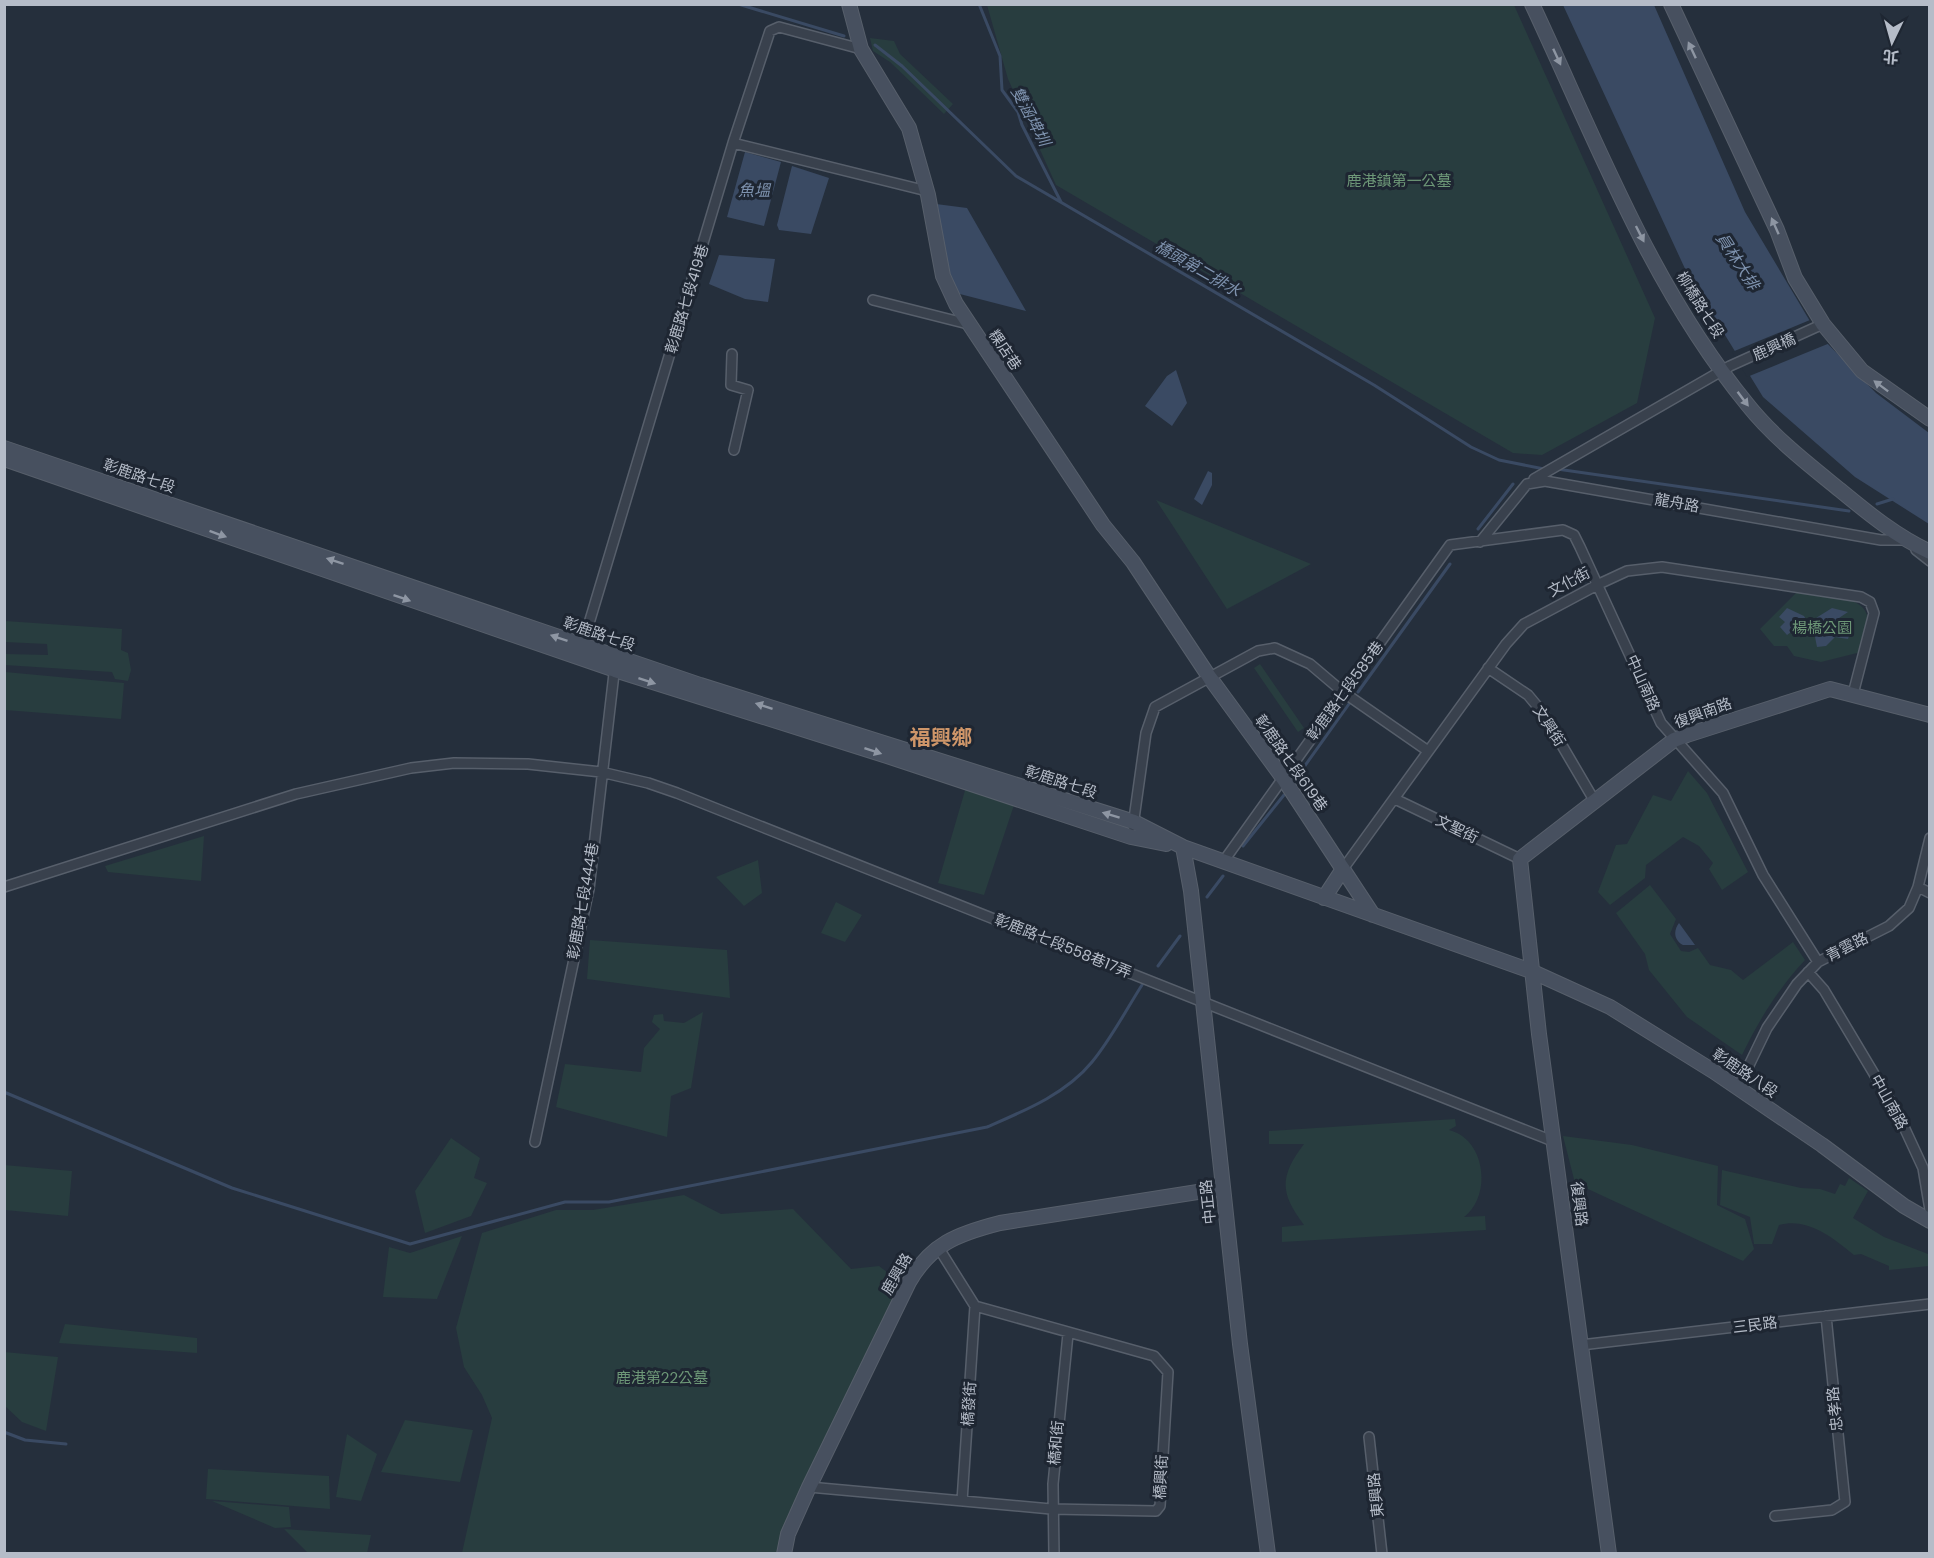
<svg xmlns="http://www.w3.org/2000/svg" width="1934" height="1558" font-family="Poppins,'Noto Sans TC',sans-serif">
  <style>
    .green { fill: #283d3f }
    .water { fill: #3a4a63 }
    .pier { fill: #252f3c }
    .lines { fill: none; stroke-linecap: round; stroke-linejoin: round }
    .stream { stroke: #3a4a63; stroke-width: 3 }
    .street-casing { stroke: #575f6b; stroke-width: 12 }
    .secondary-casing { stroke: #575f6b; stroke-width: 16 }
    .street { stroke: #39414d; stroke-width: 9 }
    .secondary { stroke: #47505f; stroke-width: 14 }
    .oneway { fill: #8e96a3 }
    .labels { text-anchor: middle; stroke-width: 6; stroke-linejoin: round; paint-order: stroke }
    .park-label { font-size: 15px; fill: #6d9777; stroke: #1e2632 }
    .street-label { font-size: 15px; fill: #b5bcc8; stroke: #1e2632 }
    .water-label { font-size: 16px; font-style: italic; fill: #7e92ae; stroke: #1e2632 }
    .district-label { font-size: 21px; font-weight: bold; fill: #cf9669; stroke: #1e2632 }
  </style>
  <rect width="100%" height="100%" fill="#252f3c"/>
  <path class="green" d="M987 5H1514L1655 318 1637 403 1542 455 1513 453 1056 185 1008 79Z
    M870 38 894 41 900 54 953 104 944 114 890 62 873 51Z
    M1156 500 1311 564 1227 609Z
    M1797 592C1816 595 1866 593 1868 619 1868 629 1863 642 1861 652L1821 662 1794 656 1787 646H1774L1760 629Z
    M5 621 122 629 121 650 128 653 131 670 128 681 115 679 112 672 5 665V654L48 655 47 644 5 642Z
    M1260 664 1304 728 1298 732 1254 668Z
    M5 672 124 683 121 719 5 710Z
    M1688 771 1707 793 1748 872 1722 890 1709 869 1713 863 1699 846 1683 837 1646 865 1645 878 1610 905 1598 892 1616 845 1627 844 1653 795 1671 801Z
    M966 787 1015 802 984 895 938 883Z
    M204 836 201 881 108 872 105 866Z
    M758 860 762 893 744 906 716 877Z
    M1650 885 1676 919 1670 934 1681 951 1689 952 1698 948 1710 965 1731 970 1743 980 1793 942 1805 960C1778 989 1759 1020 1742 1055L1687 1017 1649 970 1645 954 1616 913Z
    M836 902 862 915 845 942 821 933Z
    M590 940 727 950 730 998 587 979Z
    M703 1012 691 1088 671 1096 667 1137 556 1107 565 1064 641 1072 644 1048 660 1029 652 1022 654 1015 663 1014 664 1021 684 1023Z
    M1455 1119 1456 1126 1449 1130C1486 1139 1492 1196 1464 1217L1485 1216 1486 1230 1282 1242V1227L1304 1225C1280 1193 1279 1177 1304 1144H1269V1131Z
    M1563 1136 1632 1145 1718 1166 1717 1205 1745 1219 1754 1249 1743 1261 1575 1183Z
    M451 1138 480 1158 474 1178 487 1183 471 1216 425 1233 415 1191Z
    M4 1165 72 1171 68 1216 5 1210Z
    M1722 1170 1801 1188 1820 1189 1835 1194 1840 1184 1845 1186 1849 1178 1868 1191 1853 1218 1884 1237 1928 1254 1929 1266 1889 1270V1266L1861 1254 1854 1255C1833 1238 1808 1217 1779 1225L1772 1244H1754L1750 1217 1720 1205Z
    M684 1195 721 1214 793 1209 851 1269 879 1266 900 1282 853 1389 787 1517 781 1553H462L492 1418 482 1395 464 1367 456 1328 482 1233 556 1210H593Z
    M462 1236 437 1299 383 1297 389 1247 410 1253Z
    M65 1324 197 1338V1353L59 1343Z
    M4 1352 58 1357 46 1431 22 1422 5 1406Z
    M405 1420 473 1430 460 1482 381 1472Z
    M347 1434 377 1454 361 1501 336 1497Z
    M208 1469 329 1476 330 1509 206 1499Z
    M212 1501 289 1507 291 1527 275 1528Z
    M284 1529 370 1535H371L367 1553H308Z"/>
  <path class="water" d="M1563 5H1654L1745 212 1817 333 1876 393 1929 433V524L1855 477 1763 397 1687 273Z
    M745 152 781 162 764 226 727 217Z
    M792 166 829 178 811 234 779 230 777 225Z
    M936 204 967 208 1026 311 956 293 948 273Z
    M719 255 775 259 768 302 745 299 709 284Z
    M1176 370 1187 403 1172 426 1145 406 1167 376Z
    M1208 471 1212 473V485L1202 505 1194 499Z
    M1787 608 1804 616 1808 623 1832 608 1848 612 1836 620 1843 628 1853 622 1848 639 1835 637 1826 646 1817 647 1815 637 1798 627 1787 635 1780 627 1785 622 1779 617Z
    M1679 923 1695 945H1683C1674 940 1673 931 1679 923Z"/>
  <path class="pier" d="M1810 320 1830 343 1747 377 1732 352Z"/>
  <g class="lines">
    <path class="stream" d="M738 4 844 36
      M979 4 1000 56 1002 90 1018 112 1022 125 1061 202
      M875 45 902 66 1016 176 1374 385 1471 447 1499 460 1544 469
      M1557 469 1849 511
      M1877 504 1893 499
      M1478 529 1513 484
      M1358 692 1450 564
      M1294 781 1349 704
      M1243 846 1284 795
      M1207 897 1223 876
      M1158 966 1180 936
      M4 1092 232 1188 410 1244 565 1202H609L987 1127C1024 1111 1066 1094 1092 1062 1111 1039 1126 1010 1142 985
      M4 1432 25 1440 66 1444"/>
    <g class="street-casing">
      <path id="street" d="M733 143 927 191
        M873 300 968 324
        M732 354 731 385 748 390 734 450
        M1534 479 1730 366 1823 324
        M1480 542 1527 484 1545 481 1881 540H1903
        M1916 550 1930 561
        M581 650 733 143 770 31 779 27 861 49
        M1488 668 1528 695 1543 713 1594 800
        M1395 799 1520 859
        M1133 826 1146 733 1155 707 1258 651 1275 648 1310 664 1343 692 1428 751
        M1223 862 1450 545 1563 530 1574 535 1580 547 1661 723 1723 793 1763 875 1818 962
        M1343 869 1506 644 1524 624 1599 584 1627 571 1662 567 1861 597 1870 602 1874 613 1853 694
        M4 887 296 794 411 768 454 763 528 764 601 772 648 783 677 793 1555 1142
        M1918 887 1930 893
        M1808 972 1824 990 1898 1114 1923 1168 1930 1210
        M1738 1088 1767 1028 1797 984 1818 962 1889 926 1909 908 1918 887 1930 838
        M535 1142 589 889 615 665
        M1581 1345 1930 1304
        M1369 1437 1382 1554
        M809 1487 1051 1509 1156 1511 1160 1506 1168 1372 1154 1356 975 1306 938 1247
        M962 1501 975 1306
        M1775 1516 1832 1510 1845 1502 1826 1316
        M1054 1554 1053 1484 1068 1334"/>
    </g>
    <g class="secondary-casing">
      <path id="secondary" d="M849 4 861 49 909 128 928 195 943 276 956 304 1103 525 1133 562 1210 678 1283 778 1373 915
        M1532 4C1596 140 1651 287 1747 404 1773 437 1808 464 1840 490 1869 514 1896 536 1930 552
        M1671 4 1777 230 1795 278 1823 324 1862 371 1930 419
        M4 448 700 685 1134 822 1183 847 1531 971 1610 1007 1713 1071 1822 1145 1904 1206 1930 1221
        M4 459 615 670 881 754 1131 837 1166 844
        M1183 847 1191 891 1240 1344 1268 1554
        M1324 898 1343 869
        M784 1554 788 1534 809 1487 909 1282C931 1244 957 1234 1000 1223L1223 1188
        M1609 1554 1539 1034 1520 859 1674 740 1687 735 1830 689 1930 715"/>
    </g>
    <use href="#street" class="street"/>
    <use href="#secondary" class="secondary"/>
  </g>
  <defs><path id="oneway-solid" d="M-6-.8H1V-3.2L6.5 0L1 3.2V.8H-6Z" transform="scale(1.5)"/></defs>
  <g class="oneway">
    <use href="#oneway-solid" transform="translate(1692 50) rotate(-115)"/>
    <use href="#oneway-solid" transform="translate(1557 57) rotate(65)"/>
    <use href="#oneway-solid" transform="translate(1775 226) rotate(-114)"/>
    <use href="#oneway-solid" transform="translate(1640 234) rotate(63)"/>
    <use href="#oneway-solid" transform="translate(1881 386) rotate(-143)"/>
    <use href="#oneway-solid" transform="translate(1743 399) rotate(53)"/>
    <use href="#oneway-solid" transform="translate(218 534) rotate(20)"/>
    <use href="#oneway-solid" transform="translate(335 561) rotate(-162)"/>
    <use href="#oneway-solid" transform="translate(402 598) rotate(19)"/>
    <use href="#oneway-solid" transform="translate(559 638) rotate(-161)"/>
    <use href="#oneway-solid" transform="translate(647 681) rotate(18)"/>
    <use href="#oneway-solid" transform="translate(764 706) rotate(-162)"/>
    <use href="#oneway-solid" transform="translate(873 751) rotate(18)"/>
    <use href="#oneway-solid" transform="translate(1111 815) rotate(-163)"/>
  </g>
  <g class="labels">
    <g class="park-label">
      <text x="1399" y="186">鹿港鎮第一公墓</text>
      <text x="1822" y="633">楊橋公園</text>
      <text x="662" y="1383">鹿港第22公墓</text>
    </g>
    <g class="street-label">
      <text transform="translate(687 299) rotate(-73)" y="5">彰鹿路七段419巷</text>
      <text transform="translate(1700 305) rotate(58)" y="5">柳橋路七段</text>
      <text transform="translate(1774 347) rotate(-24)" y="5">鹿興橋</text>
      <text transform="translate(1005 350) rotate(56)" y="5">粿店巷</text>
      <text transform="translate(139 476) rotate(19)" y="5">彰鹿路七段</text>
      <text transform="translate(1677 503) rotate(10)" y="5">龍舟路</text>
      <text transform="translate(1569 582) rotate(-28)" y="5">文化街</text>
      <text transform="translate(599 634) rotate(19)" y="5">彰鹿路七段</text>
      <text transform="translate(1643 683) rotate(66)" y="5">中山南路</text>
      <text transform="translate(1345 691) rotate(-54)" y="5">彰鹿路七段585巷</text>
      <text transform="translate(1703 713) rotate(-20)" y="5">復興南路</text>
      <text transform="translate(1549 726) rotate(57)" y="5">文興街</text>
      <text transform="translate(1291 763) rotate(55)" y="5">彰鹿路七段619巷</text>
      <text transform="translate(1061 782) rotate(18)" y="5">彰鹿路七段</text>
      <text transform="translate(1457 829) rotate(26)" y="5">文聖街</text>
      <text transform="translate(583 901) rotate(-80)" y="5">彰鹿路七段444巷</text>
      <text transform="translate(1063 946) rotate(22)" y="5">彰鹿路七段558巷17弄</text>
      <text transform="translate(1847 947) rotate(-27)" y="5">青雲路</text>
      <text transform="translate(1745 1073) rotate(34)" y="5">彰鹿路八段</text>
      <text transform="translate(1889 1102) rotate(61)" y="5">中山南路</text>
      <text transform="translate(1208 1202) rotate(-96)" y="5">中正路</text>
      <text transform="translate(1579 1204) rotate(83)" y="5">復興路</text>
      <text transform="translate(897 1274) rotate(-60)" y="5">鹿興路</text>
      <text transform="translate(1755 1325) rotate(-7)" y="5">三民路</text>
      <text transform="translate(969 1404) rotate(-86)" y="5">橋發街</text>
      <text transform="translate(1835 1409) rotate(-96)" y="5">忠孝路</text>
      <text transform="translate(1056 1443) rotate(-85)" y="5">橋和街</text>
      <text transform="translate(1161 1477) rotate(-87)" y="5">橋興街</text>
      <text transform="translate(1376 1495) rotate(-96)" y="5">東興路</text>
    </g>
    <g class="water-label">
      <text transform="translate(1031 116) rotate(62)" y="6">雙涵埤圳</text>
      <text x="754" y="196">魚塭</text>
      <text transform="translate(1738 261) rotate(57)" y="6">員林大排</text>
      <text transform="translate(1198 268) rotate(30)" y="6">橋頭第二排水</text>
    </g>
    <g class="district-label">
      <text x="941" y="745">福興鄉</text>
    </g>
  </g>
  <rect width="1934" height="1558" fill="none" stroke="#b5bcc8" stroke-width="12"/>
  <g transform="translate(1892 42) rotate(185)" stroke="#1e2632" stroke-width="4.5" paint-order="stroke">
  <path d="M0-4.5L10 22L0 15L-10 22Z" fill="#b5bcc8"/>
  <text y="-9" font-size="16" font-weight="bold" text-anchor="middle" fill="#b5bcc8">北</text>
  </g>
</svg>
